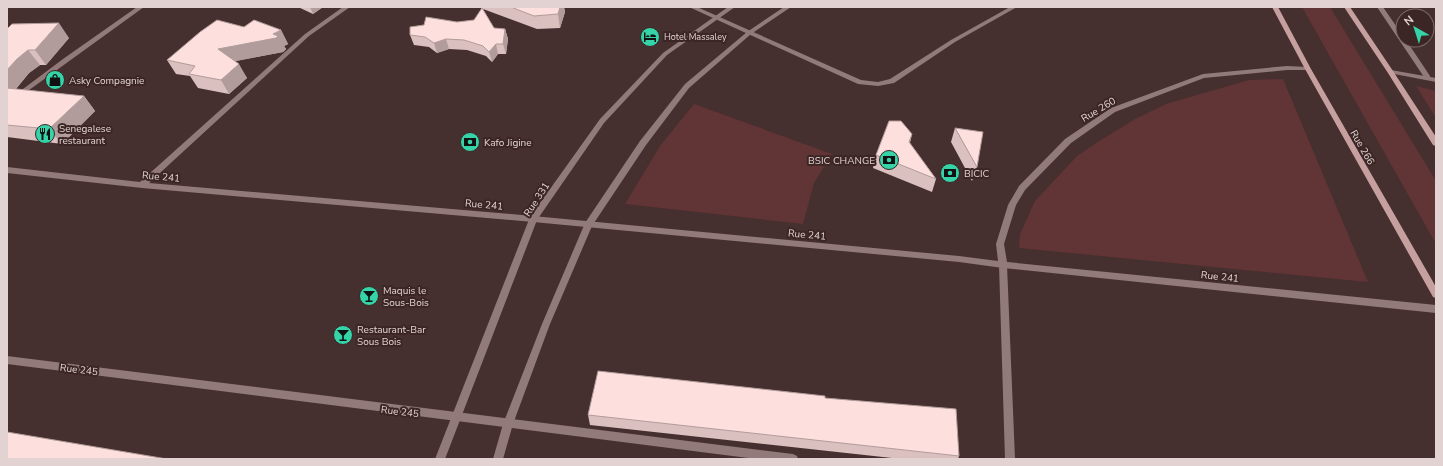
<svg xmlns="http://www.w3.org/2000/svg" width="1443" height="466" font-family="'Nunito Sans',sans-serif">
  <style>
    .green { fill: #613435 }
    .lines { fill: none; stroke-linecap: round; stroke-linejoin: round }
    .service { fill: #927a7a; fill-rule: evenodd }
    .minor { fill: #927a7a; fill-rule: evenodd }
    .tertiary { fill: #927a7a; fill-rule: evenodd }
    .secondary { fill: #c6a09f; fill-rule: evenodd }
    .wall { fill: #dac0bf }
    .shaded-wall { fill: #b19c9b }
    .building { fill: #fddfde; stroke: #b19c9b }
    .labels { text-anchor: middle; stroke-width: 4; stroke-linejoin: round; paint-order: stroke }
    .far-poi-label { font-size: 9px; fill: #e2d3d2; stroke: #3b2525; text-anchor: start }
    .poi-label { font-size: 10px; fill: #e2d3d2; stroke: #3b2525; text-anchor: start }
    .street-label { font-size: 10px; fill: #e2d3d2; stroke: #3b2525 }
  </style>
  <rect width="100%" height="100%" fill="#462f2f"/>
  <path class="green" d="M1302 7H1330L1436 181V244Z
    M1283 79 1368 282 1019 248 1020 234 1035 201 1077 156 1101 140 1135 119 1166 104 1249 80Z
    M1416 86 1436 91V118Z
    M694 104 832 154 814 183 803 224 625 204 660 146Z"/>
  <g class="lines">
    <path class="service" d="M1377 7H1383L1403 36V40H1406L1430 76V80H1426Z
      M1003 262 1006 263 1007 265 1015 459H1005L999 265 1000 263Z"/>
    <path class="minor" d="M137 7H144L7 106V101L63 59Z
      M343 7H350L309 36 149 183 533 216 959 256 998 261 996 244 1008 205 1019 186 1065 139 1111 108 1203 74 1287 66 1308 67 1310 68V70H1287L1204 78 1115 112 1071 143 1025 190 1016 205 1004 244 1007 262 1436 305V313L1003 268 959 262 533 222 142 188 7 173V167L140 182 305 34Z
      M689 7H697L861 80 878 82 890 79 951 40 1010 7H1017L955 42 894 83 878 86 858 84Z
      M1391 70 1436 78V82L1389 73 1388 72Z
      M7 356 793 454 797 456 798 459H756L7 364Z"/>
    <path class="tertiary" d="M728 7H735L667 55 604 123 537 220 445 459H435L530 217 600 119 663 53Z
      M784 7H791L751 34 689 88 646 145 592 226 550 324 513 424 503 459H493L503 424 542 324 585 223 640 141 685 84 747 32Z"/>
    <path class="secondary" d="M1272 7H1278L1311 69 1436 287V298L1433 297 1305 69Z
      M1344 7H1350L1393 71 1436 137V146L1433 145 1388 73Z"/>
  </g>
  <path class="wall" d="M298 7H323L313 14Z
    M481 7H564L565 12 560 28 537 29 483 9 494 28 505 29 508 39 506 54H498L492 62 486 56 467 50 449 49 437 53 429 47 414 45 410 35 474 20 482 9Z
    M244 27 281 30 288 44 284 46 286 49 283 52 235 61 247 78 229 94 198 88 190 76 176 74 167 60Z
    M7 29 69 38 46 65H40L29 73 16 89 84 96 95 111 62 144 7 137Z
    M955 128 977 167 972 181 951 142Z
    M912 134 910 143 936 179 932 192 873 168 876 155Z
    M825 398 959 456 958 459H901L590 425 588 415Z"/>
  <path class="shaded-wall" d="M310 7H323L313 14Z
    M560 7H564L565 12 560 28 558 14Z
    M59 23 69 38 46 65 35 50Z
    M505 29 508 39 506 54 503 44Z
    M281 30 288 44 284 46 286 49 283 52 226 63 218 49 273 34Z
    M446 39 449 49 437 53 434 43Z
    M496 44 498 54 492 62 489 52Z
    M28 50 40 65 29 73 7 99V70L17 59Z
    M239 64 247 78 229 94 221 80Z
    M84 96 95 111 62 144 49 129Z"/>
  <path class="building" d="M511 7H560L558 14 534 16Z
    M482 8 494 28 505 29 503 44H496L489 52 483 46 464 40 446 39 434 43 425 37 410 35V27L424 25 426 17 457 22 474 20Z
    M217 20 244 27 254 20 281 30 273 34 278 36 276 38 218 49 239 64 221 80 189 74 195 66 167 60 200 32Z
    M59 23 35 50H28L17 59 7 70V29L12 24Z
    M7 88 84 96 49 129 7 125Z
    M889 121H901L912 134 909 142 936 179 876 155Z
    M955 128 983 132 977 167Z
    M598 371 825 396V398L956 409 959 456 588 415Z
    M7 432 167 459H7Z"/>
  <defs>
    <g id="hotel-disc" transform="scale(1)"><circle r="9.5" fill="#34d4a8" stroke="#3b2525"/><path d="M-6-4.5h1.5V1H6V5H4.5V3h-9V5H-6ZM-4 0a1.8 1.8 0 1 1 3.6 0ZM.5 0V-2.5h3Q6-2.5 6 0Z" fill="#111"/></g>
    <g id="shop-disc" transform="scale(1)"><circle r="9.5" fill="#34d4a8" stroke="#3b2525"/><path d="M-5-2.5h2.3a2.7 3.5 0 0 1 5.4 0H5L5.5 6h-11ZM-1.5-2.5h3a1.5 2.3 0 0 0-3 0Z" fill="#111"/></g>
    <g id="restaurant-disc" transform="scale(1)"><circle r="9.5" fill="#34d4a8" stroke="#3b2525"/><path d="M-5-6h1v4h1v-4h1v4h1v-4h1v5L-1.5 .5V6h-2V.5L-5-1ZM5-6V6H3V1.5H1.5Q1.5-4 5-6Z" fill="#111"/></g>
    <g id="bank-disc" transform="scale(1)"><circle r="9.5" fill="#34d4a8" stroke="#3b2525"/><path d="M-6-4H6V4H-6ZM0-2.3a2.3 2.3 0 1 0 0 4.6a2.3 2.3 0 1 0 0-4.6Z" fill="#111"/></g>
    <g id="bar-disc" transform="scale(1)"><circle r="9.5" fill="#34d4a8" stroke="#3b2525"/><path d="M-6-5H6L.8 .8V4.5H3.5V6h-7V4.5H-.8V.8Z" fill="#111"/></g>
  </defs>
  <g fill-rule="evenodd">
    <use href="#hotel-disc" x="650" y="37"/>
    <use href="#shop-disc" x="55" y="80"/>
    <use href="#restaurant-disc" x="45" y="134"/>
    <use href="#bank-disc" x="470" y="142"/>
    <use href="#bank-disc" x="889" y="160"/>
    <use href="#bank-disc" x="950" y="173"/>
    <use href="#bar-disc" x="369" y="296"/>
    <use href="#bar-disc" x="343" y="335"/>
  </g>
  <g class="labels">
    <g class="far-poi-label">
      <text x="664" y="40">Hotel Massaley</text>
    </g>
    <g class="poi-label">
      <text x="69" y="84">Asky Compagnie</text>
      <text x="59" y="132">Senegalese<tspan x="59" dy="12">restaurant</tspan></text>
      <text x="484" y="146">Kafo Jigine</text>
      <text x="875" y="164" text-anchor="end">BSIC CHANGE</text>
      <text x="964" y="177">BICIC</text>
      <text x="383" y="294">Maquis le<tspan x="383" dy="12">Sous-Bois</tspan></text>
      <text x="357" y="333">Restaurant-Bar<tspan x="357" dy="12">Sous Bois</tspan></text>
    </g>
    <g class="street-label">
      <text transform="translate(1098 109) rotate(-31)" y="4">Rue 260</text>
      <text transform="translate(1363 147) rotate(60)" y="4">Rue 266</text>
      <text transform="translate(161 176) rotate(5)" y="4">Rue 241</text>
      <text transform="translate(536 199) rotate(-57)" y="4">Rue 331</text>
      <text transform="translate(484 204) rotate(5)" y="4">Rue 241</text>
      <text transform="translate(807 234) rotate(5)" y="4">Rue 241</text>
      <text transform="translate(1220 276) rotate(6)" y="4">Rue 241</text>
      <text transform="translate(79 369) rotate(7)" y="4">Rue 245</text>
      <text transform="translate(400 411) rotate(7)" y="4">Rue 245</text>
    </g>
  </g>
  <rect width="1443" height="466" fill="none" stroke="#e2d3d2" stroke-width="16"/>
  <g transform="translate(1415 28) rotate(321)"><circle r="19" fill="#3b2525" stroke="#7e6b6a"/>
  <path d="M0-3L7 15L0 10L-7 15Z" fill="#34d4a8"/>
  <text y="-6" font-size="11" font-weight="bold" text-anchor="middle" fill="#e2d3d2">N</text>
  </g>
</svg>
